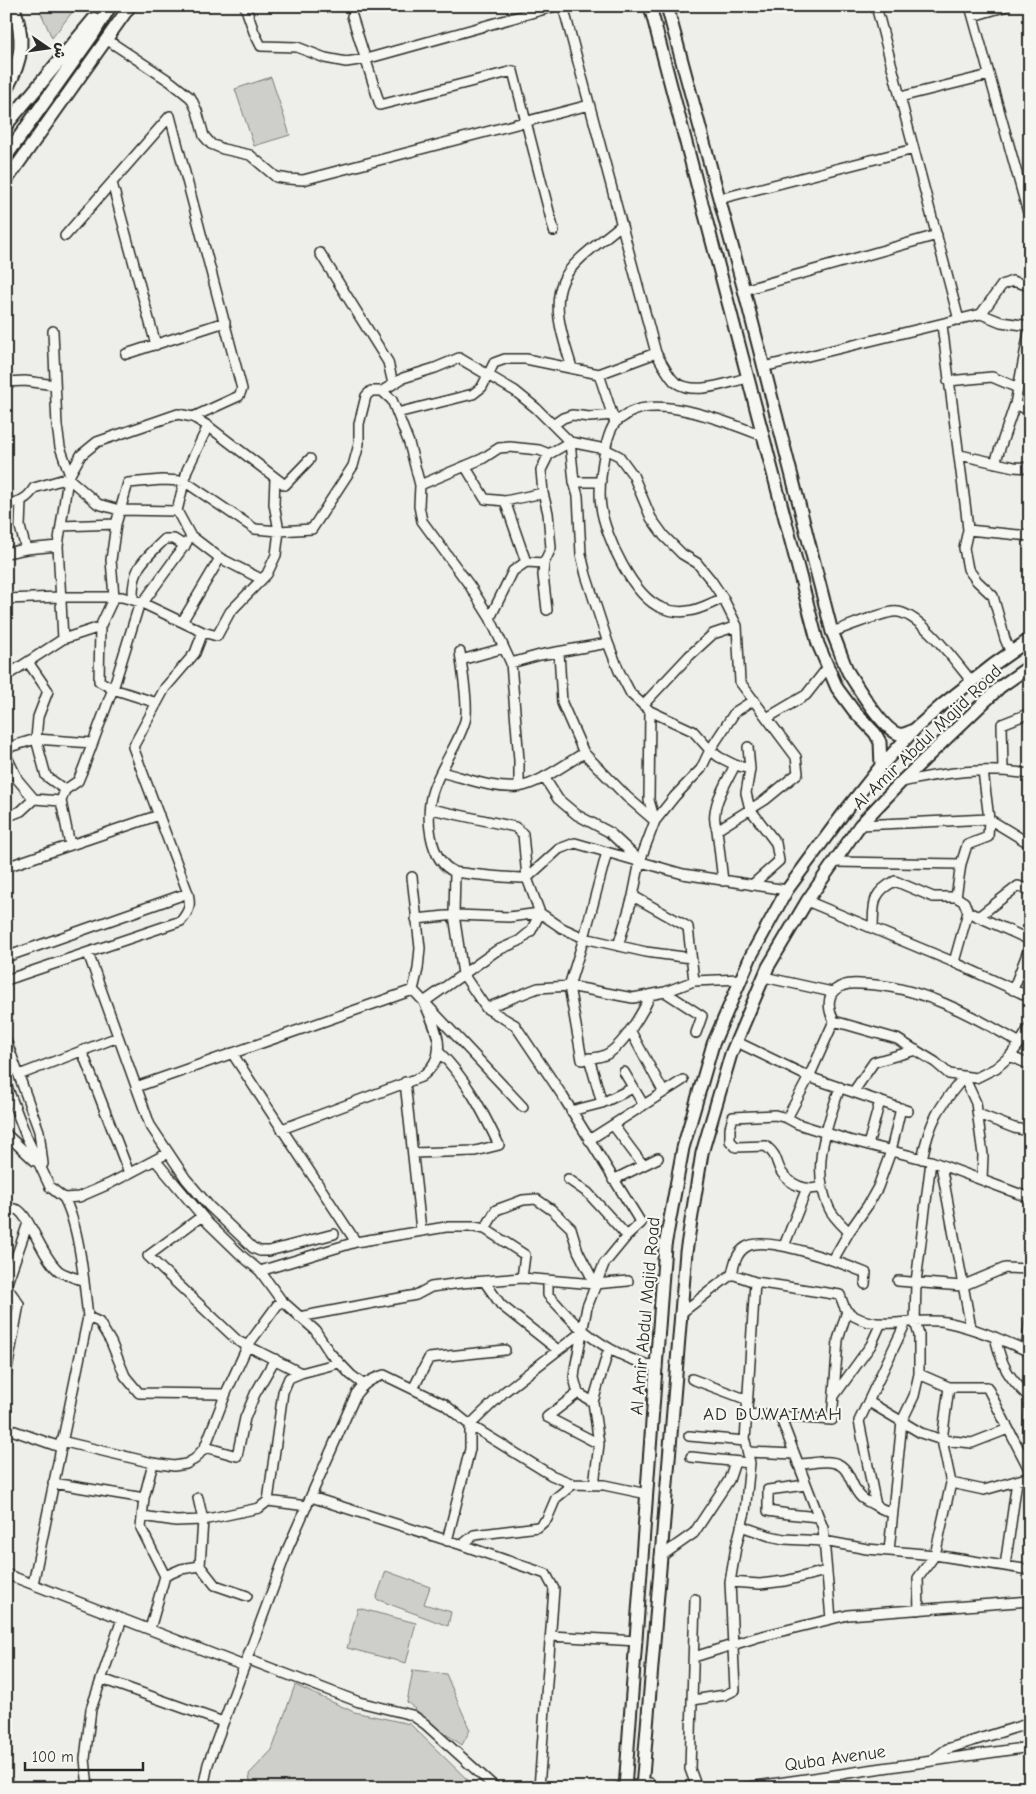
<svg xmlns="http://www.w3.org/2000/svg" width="1036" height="1794" font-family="'Comic Neue','Playpen Sans Arabic',sans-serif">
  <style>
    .green { fill: #cececa; stroke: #7c7c7a }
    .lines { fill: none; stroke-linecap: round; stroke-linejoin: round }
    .minor-casing { stroke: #2b2b2b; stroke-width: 12 }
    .major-casing { stroke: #2b2b2b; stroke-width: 15 }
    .highway-casing { stroke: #2b2b2b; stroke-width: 16 }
    .minor { stroke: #f6f6f2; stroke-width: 9 }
    .major { stroke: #f6f6f2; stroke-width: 11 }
    .highway { stroke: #f6f6f2; stroke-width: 12 }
    .labels { text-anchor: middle; stroke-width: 4.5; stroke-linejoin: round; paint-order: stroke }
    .street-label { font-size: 18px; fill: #2b2b2b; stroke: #f6f6f2 }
    .neighbourhood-label { font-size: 19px; letter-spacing: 1px; fill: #2b2b2b; stroke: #f6f6f2 }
  </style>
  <rect width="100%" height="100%" fill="#eeeeea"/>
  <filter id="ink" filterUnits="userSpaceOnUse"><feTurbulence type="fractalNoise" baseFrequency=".02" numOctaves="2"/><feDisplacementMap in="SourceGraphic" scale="10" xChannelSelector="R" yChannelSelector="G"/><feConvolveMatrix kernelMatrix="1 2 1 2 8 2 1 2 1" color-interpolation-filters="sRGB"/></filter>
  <g filter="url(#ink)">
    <path class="green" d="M38 6H77L52 38Z
      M271 77 290 135 254 146 235 89Z
      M386 1571 430 1587 424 1604 451 1612 448 1626 376 1599Z
      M358 1608 416 1623 406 1663 347 1648Z
      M413 1670 446 1674 470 1730 462 1745 437 1728 407 1702Z
      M295 1685 354 1712 410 1724 476 1788H251L249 1774 272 1750Z"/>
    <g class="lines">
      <g class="minor-casing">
        <path id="minor" d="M245 6 254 32 261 46 297 47 325 58 346 62 366 59 556 6
          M563 6 656 353C660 360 669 377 675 382 695 396 726 383 747 378
          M876 6 959 320
          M970 6 1030 220
          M668 10 682 6
          M352 16 380 105 513 71 554 231
          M973 16 1007 6
          M106 39 171 82 191 98 197 111 204 136 211 144 223 149 250 155 276 177 288 179 303 180 322 175 589 105
          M900 97 989 75
          M112 183 156 345
          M719 199 914 149
          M65 236 170 116 242 389 239 396 193 417
          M320 253 388 362 393 384
          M744 290 937 235
          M981 314 1001 322 1030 326
          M942 325 966 511 968 530 964 548 968 569 977 581 993 596 1005 639 1011 653
          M53 331 57 426 60 447 70 475
          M126 354 225 322
          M763 367 981 314 1002 285 1012 281 1030 286
          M572 368C564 341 551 308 563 281 572 260 604 240 621 225
          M599 374 656 353
          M948 381 992 377 1018 388
          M6 382 25 381 55 385
          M382 391 403 378 435 368 459 358 515 391 536 408 570 442 605 449 619 456 633 475 651 518 664 536 682 554 697 563 711 580 723 598 737 626 740 682 796 757 798 773 765 800 717 830 723 881
          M1015 404 1030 411
          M397 413 473 394 482 387 494 363 505 359H526L599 374 615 423
          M553 425 563 418 572 415 590 417 613 415
          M208 426 187 470 177 511 190 535 220 558 261 579
          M960 455 1014 467 1030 468
          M995 463 1015 404 1030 327
          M465 466 485 499 505 501 543 493
          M68 478 98 504 119 510 177 511
          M574 482H601
          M420 485 482 459 499 448 510 447 539 450 549 454
          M21 501 20 527 26 549
          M505 501 526 562
          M6 504C19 502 27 500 34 488L68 478
          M61 526 116 524
          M968 530 1030 536
          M6 553 26 549 58 546
          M723 598C702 608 685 617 662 608 633 597 605 536 601 507 598 489 604 435 616 422 619 419 625 416 629 413 661 395 730 423 763 436
          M6 599 60 597H122L140 602 203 632 217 636 230 612 267 574 276 555 279 531 274 504 275 478
          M133 600C132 567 143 561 165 539H174L185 546
          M142 604 187 542
          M547 610 543 575 544 563 551 548 548 513 543 493 541 470 549 454 570 442 574 482 578 496 581 554 586 575 608 643 619 671 631 694 650 711 693 731 710 750 719 757 735 765 750 769
          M490 618 513 571 526 562 544 563
          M182 622 220 558
          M832 632C850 626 875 615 892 612 917 607 957 664 972 682
          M63 639 58 546 68 478 81 455 97 442 178 414 193 417 208 426 285 485 310 459
          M460 652C462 669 469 707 465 721 458 745 441 766 433 790 425 813 428 861 455 872 459 873 466 873 470 874 489 876 508 878 527 878L559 849 575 843 683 874 787 890
          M559 652 562 703 584 753 627 797 655 821
          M461 660 504 648
          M28 662 48 691 38 717 36 739 46 776 65 790
          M511 663 540 655 608 643
          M6 676 63 639 100 627
          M157 703 113 689 99 681 100 627 114 597 111 560 116 524 128 483 162 480 184 481 255 529 279 531 312 529 353 466 359 444V424L366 396 371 391H382L392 400 409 443 420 485 419 506 422 521 470 586 490 618 511 663 519 760V787
          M643 705 689 656 713 634 737 626
          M650 711 649 800 655 821
          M767 718 806 695 828 667
          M748 747 750 769 746 793 750 809 776 843 779 861 752 885
          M6 748 36 739 92 743
          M6 755 18 780 34 799 61 801
          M1003 770 1002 724 1030 713
          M441 772C466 778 492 789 518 787 537 785 567 763 584 753
          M544 777 558 799 577 815 609 832 638 859
          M902 782C947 772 984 767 1030 774
          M431 809 515 827 523 834 527 878 540 913 562 928 584 938 646 952 691 958
          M6 817 21 811 34 799
          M860 825 989 819 983 771
          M717 830C708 809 726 784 735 765
          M70 845 61 801 65 790 78 781 83 769 114 686 140 602
          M607 852 584 938 569 986 582 1060C589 1058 599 1058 605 1055 622 1048 643 1012 650 996
          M834 862 961 864
          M6 867 159 815
          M455 872 454 915 463 974 486 1008 515 1025 562 1095 641 1223 627 1236 604 1264 587 1307 575 1369 574 1378 578 1393
          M412 877 420 948 418 969 413 990 523 1107
          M807 901 951 961 1030 997
          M968 912 964 902 956 897 961 864 967 845 988 837 989 819 1030 844
          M978 917 1018 886 1030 890
          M416 919 456 915 509 917 540 913
          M873 928C874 904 871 893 895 881L933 897H956
          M618 946 633 896 640 861 655 821 675 796 701 769 710 750 735 712 754 700
          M88 953 150 1125 186 1179 209 1206 253 1248 260 1251H269L334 1234
          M6 957 188 893
          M954 962 968 912 1030 940
          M764 977 832 992
          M6 980 181 921C189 911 191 906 188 893L133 747 165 688 195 653 203 632
          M694 981 741 979
          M1013 990 1030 946
          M665 992 702 1016 696 1033
          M486 1008 538 988 569 986 633 998 665 992 694 981 688 927 633 896
          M630 1030 663 1091
          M6 1040 39 1131 43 1164
          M737 1042 809 1077 908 1111
          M1020 1043C972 1015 918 985 861 984 852 983 842 984 835 990 826 998 829 1012 834 1021L897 1039 935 1062 949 1074 976 1078 996 1068 1010 1056 1020 1043 1030 1026
          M82 1051 129 1173
          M232 1053 356 1242
          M1010 1056 1030 1065
          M589 1058 602 1103
          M624 1072 643 1104
          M19 1075 118 1037
          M405 1082 421 1230
          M6 1084 26 1136 50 1187 64 1198 79 1197 109 1184 168 1153
          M136 1087 413 990
          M840 1087C827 1127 810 1167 829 1208 833 1217 842 1225 849 1232
          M854 1091 874 1062 916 1050
          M571 1111 602 1103 633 1088
          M978 1114 1014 1128 1030 1131
          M787 1118 809 1077 834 1021
          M613 1125 643 1165
          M282 1129 421 1077C451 1055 436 1030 424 1002L496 951 519 941 531 931 540 913
          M6 1134 35 1161
          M589 1140 683 1080
          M868 1145 880 1101
          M413 1153 475 1151 499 1145C482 1110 466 1078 438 1051
          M922 1159C930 1120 939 1107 964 1077L976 1103 983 1155 982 1179
          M155 1160 208 1223 242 1256 260 1271 281 1300 315 1330 330 1353 351 1375 363 1384
          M941 1165 971 1328
          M568 1179 588 1193 627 1236
          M613 1180 658 1158
          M821 1187C807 1192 791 1185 782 1173 775 1162 779 1157 766 1146L736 1147 730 1141V1128L733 1117 775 1115 787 1118 798 1124 849 1140 931 1161 1030 1198
          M6 1208C10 1208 15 1209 18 1210 30 1217 43 1259 59 1271 67 1276 76 1278 84 1281
          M202 1216 148 1256 238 1341 301 1373
          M485 1229 496 1210 523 1200 536 1199 552 1210 571 1228 578 1251 595 1284
          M784 1246 807 1188
          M833 1260 849 1232 868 1205 878 1187 891 1151 901 1108
          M260 1271 356 1242 446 1227H474L485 1229 525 1255 522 1278
          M732 1274C734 1265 736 1253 746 1247 766 1234 844 1264 866 1273L865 1284
          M548 1280V1295C560 1307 571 1321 584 1331 605 1348 630 1361 657 1367
          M484 1281 501 1305 558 1350
          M898 1281 962 1286 1005 1268 1030 1269
          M6 1286 19 1304 6 1375
          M6 1286 28 1223
          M680 1314 732 1274 755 1282 840 1295C842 1300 844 1309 848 1312 874 1334 917 1316 946 1322 975 1328 1002 1340 1030 1352
          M88 1317 99 1322 111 1342 125 1376 139 1393 225 1394
          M299 1317 416 1295 431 1287 461 1283 522 1278 595 1284 628 1281
          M995 1337C1002 1367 1008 1377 1030 1398
          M1026 1350 1030 1320
          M919 1374 949 1387H987L1030 1471
          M692 1379 748 1400
          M413 1389 429 1358 505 1350
          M834 1396 871 1345 881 1323
          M593 1402 578 1393 547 1417 599 1444
          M869 1402 921 1433 942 1440 972 1443 1008 1429
          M747 1414 832 1420 838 1340 847 1311
          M780 1416 823 1528 831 1619
          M6 1428 60 1447
          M1028 1435 1030 1406
          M689 1436 745 1441
          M61 1441 153 1463 174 1466 186 1464 195 1459 205 1447 226 1393 248 1345 281 1300
          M205 1447 237 1456 245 1418 255 1394 275 1359
          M748 1452 794 1454
          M691 1457 750 1463
          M153 1463 144 1498 141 1528 165 1576
          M798 1464C808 1464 820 1461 830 1462 852 1464 848 1485 862 1498 866 1501 871 1503 876 1506
          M53 1483 144 1498
          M951 1483 984 1490 1030 1477
          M594 1485 599 1444 593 1402 609 1348
          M806 1485 768 1490V1511L788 1514 818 1517
          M311 1497 462 1545 546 1574 554 1589 539 1788
          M198 1498 203 1520 200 1566 215 1585 247 1596
          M307 1506 268 1501 283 1392 289 1378 301 1373 339 1363
          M891 1513 876 1506 859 1421 906 1322
          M142 1516 176 1521 203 1520 259 1508 268 1501
          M741 1526 770 1536 784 1539 824 1541 867 1549 935 1555 1030 1570
          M447 1541 470 1449V1425L504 1392 583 1331
          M462 1545 474 1535 538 1527 547 1519 556 1498 573 1484
          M889 1551 902 1421 914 1396 919 1374V1335L915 1322 916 1282 931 1161
          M660 1557 694 1533 729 1480 735 1462
          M1005 1566 1017 1481
          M6 1574 244 1666
          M730 1582 760 1584 785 1581 826 1571
          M33 1584 88 1317C84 1283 80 1228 64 1198
          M695 1599 690 1769 697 1788
          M919 1610 918 1578 935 1555 951 1483 942 1440 949 1387
          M150 1629 165 1576 181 1569 200 1566
          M551 1636 637 1641
          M694 1657 758 1637 848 1615 1030 1601
          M247 1659 359 1702 412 1715 425 1724 496 1788
          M102 1679 223 1722
          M693 1700 725 1695 735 1690 730 1582 736 1547 745 1512 750 1463 745 1441 755 1282
          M932 1760 947 1749 1030 1723
          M88 1788 85 1759 91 1709 122 1619
          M203 1788 208 1764 288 1548 356 1394C364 1383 371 1379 384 1375L444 1404 470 1425 551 1475 573 1484 604 1485 647 1494
          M619 1788 650 1783 653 1788
          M743 1788 1030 1747"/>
      </g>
      <g class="major-casing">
        <path id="major" d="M650 6 818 644 837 688 854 711 875 733 880 742 881 766
          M667 6 744 290 832 632C838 645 842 659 848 672 856 685 884 731 899 734 904 735 908 733 913 730
          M6 181 130 6
          M625 1788 665 1246 683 1148 713 1044 751 956 787 890 843 814 881 766 916 728 942 705 993 665 1030 639
          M642 1788 686 1252 702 1153 731 1054 768 967 807 901 860 825 901 782 1000 687 1030 666"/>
      </g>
      <g class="highway-casing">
        <path id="highway" d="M6 89C23 59 25 39 13 6
          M6 125 94 19
          M6 156 93 34 110 6"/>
      </g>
      <use href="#minor" class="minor"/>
      <use href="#major" class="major"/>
      <use href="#highway" class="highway"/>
    </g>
  </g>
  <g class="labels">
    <g class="street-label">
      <text transform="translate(927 737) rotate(-44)" y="6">Al Amir Abdul Majid Road</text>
      <text transform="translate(645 1316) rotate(-85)" y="6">Al Amir Abdul Majid Road</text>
      <text transform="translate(835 1758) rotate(-8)" y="6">Quba Avenue</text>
    </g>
    <g class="neighbourhood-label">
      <text x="773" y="1420">AD DUWAIMAH</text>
    </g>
  </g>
  <rect width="1036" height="1794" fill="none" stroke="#f6f6f2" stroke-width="25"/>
  <rect x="12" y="12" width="1011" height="1769" fill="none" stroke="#2b2b2b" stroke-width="2" filter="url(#ink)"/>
  <g transform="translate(48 48) rotate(103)" stroke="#f6f6f2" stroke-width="4" paint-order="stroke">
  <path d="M0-4L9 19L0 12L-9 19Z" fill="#2b2b2b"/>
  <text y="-8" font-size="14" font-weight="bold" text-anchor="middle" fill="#2b2b2b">ش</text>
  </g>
  <path d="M25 1762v8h118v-8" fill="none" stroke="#2b2b2b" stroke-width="2.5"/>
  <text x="32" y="1762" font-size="15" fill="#2b2b2b" stroke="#f6f6f2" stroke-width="4" paint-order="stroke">100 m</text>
</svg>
